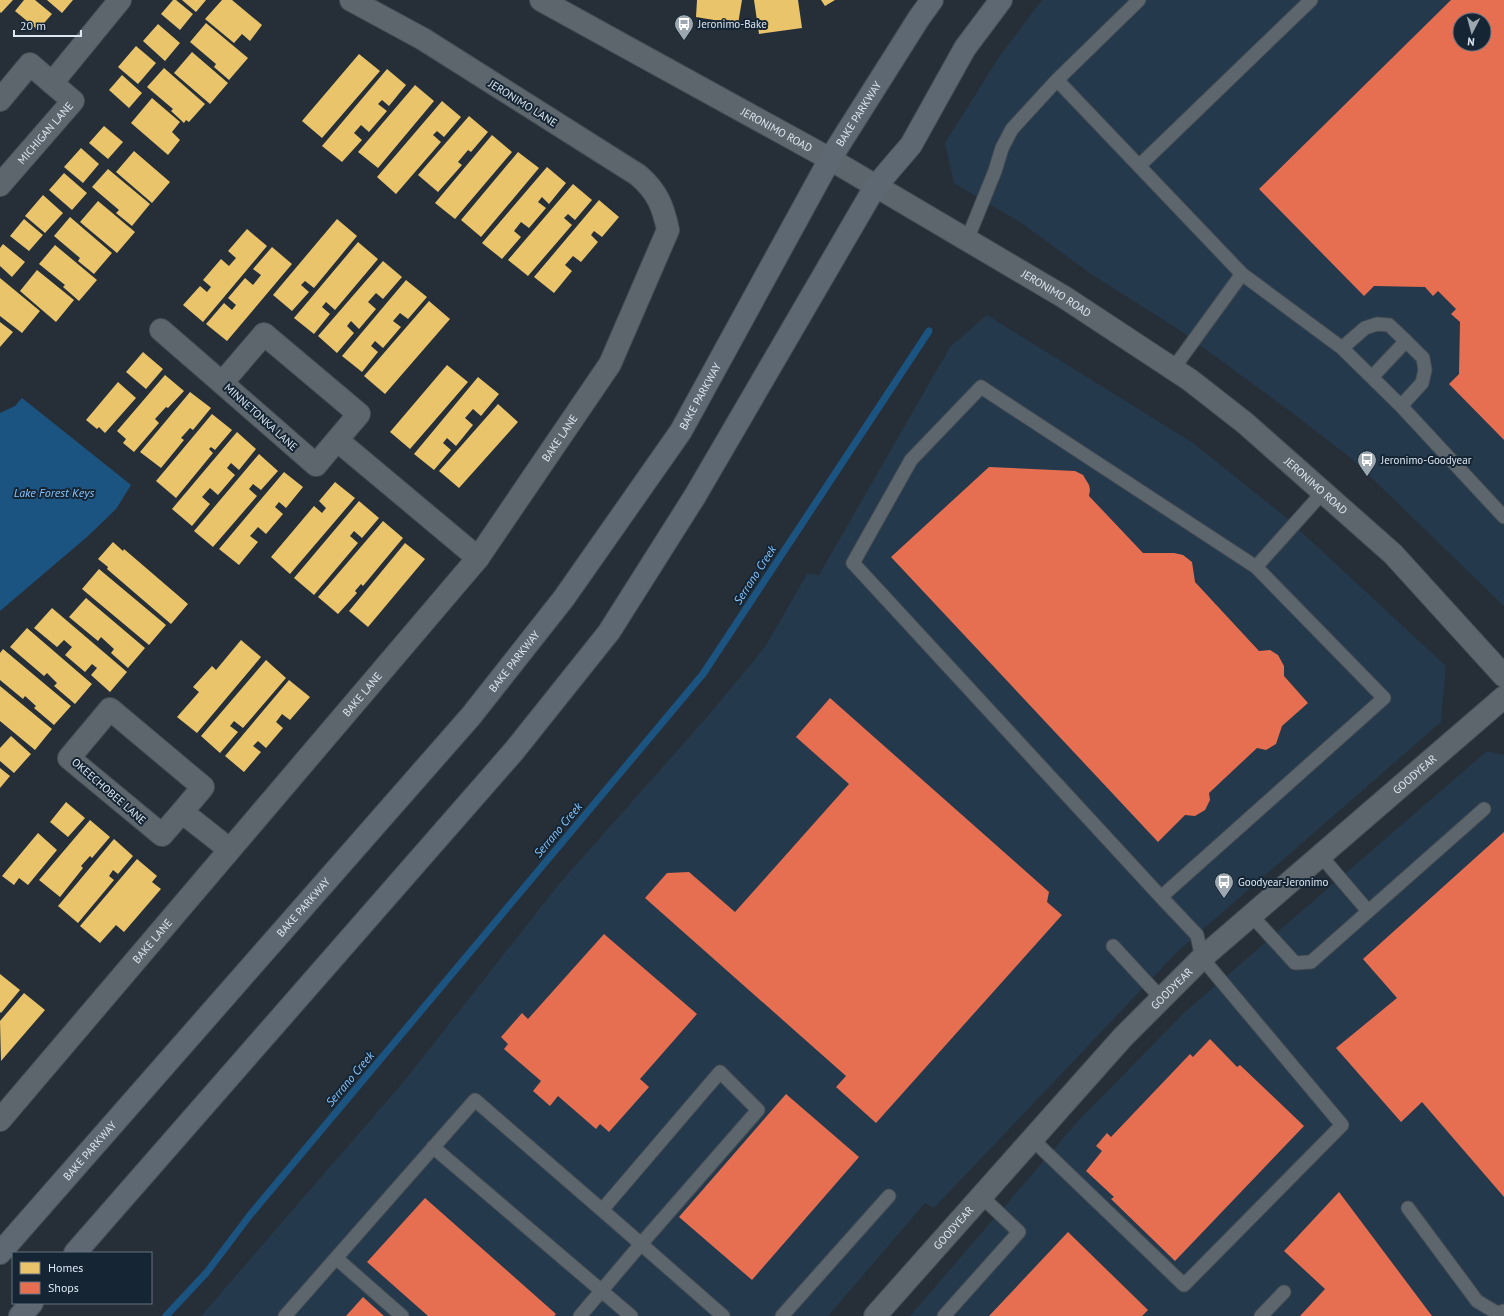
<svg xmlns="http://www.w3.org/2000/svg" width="1504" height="1316" font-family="'PT Sans',sans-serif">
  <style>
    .built { fill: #24394b; fill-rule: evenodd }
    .water { fill: #1c5481 }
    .homes { fill: #e9c46a }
    .shops { fill: #e76f51; fill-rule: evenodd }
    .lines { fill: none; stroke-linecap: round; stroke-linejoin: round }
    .stream { stroke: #1c5481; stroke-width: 7 }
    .service-casing { stroke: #454d55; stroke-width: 15 }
    .minor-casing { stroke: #454d55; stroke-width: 24 }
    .tertiary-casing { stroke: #454d55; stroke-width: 24 }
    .secondary-casing { stroke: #454d55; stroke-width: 24 }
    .primary-casing { stroke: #454d55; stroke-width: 24 }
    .service { stroke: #5e666d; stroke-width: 13 }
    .minor { stroke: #5e666d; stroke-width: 22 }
    .tertiary { stroke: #5e666d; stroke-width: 22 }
    .secondary { stroke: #5e666d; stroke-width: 22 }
    .primary { stroke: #5d6873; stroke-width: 22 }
    .labels { text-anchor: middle; stroke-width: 4; stroke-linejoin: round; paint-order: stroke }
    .poi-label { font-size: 11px; fill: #dde7f1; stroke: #152534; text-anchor: start }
    .street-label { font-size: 11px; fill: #dde7f1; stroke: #152534 }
    .water-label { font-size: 12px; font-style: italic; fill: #86c5fe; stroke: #152534 }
  </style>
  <rect width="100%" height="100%" fill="#262f38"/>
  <path class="built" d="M1042 0H1504V606L1352 459 1295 415 1178 329 1091 274 1023 224 954 183 945 143 999 57ZM1460 20H1484V44H1460Z
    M987 315 1193 443 1283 515 1446 666 1441 722 1178 951 934 1208 925 1203 828 1316H201L405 1080 559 884 707 717 765 647 807 574 819 575 950 347Z
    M1487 751 1504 755V1316H910L1078 1121 1186 1011Z"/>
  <path class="water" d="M22 398 131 485 116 509 88 536 0 611V413L15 406Z"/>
  <path class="homes" d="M0 0H13L1 13 0 12Z
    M24 0H35L52 14 38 30 15 11Z
    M47 0H73L62 13Z
    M173 0H176L193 14 180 30 161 14Z
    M182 0H206L196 12Z
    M222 0H232L262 25 250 41 242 34 234 43 205 19Z
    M697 0H742L738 24 696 17Z
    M754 0H798L802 28 759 34Z
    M821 0H835L825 6Z
    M206 23 248 58 229 80 214 67 216 64 190 42Z
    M158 24 180 43 165 61 143 41Z
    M136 46 156 63 138 84 118 67Z
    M192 52 228 83 210 104 174 73Z
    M359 54 380 71 322 138 302 121Z
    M164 68 205 104 189 122 186 120 184 123 171 111 173 109 147 87Z
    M387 69 406 85 389 106 382 100 378 104 387 111 369 132 361 125 354 133 362 140 342 162 322 146Z
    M122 75 142 93 129 108 109 90Z
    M415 85 434 101 378 168 358 152Z
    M152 98 180 122 172 132 180 140 168 155 131 123Z
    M442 101 461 117 444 137 437 131 433 135 441 142 396 194 377 177Z
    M469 116 488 132 471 152 468 150 458 162 462 165 438 192 418 175Z
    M104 126 123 142 108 159 89 143Z
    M492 135 512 152 455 219 435 203Z
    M81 148 99 164 83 183 64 167Z
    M134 151 170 182 152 203 116 172Z
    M518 152 539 168 481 237 461 220Z
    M547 167 566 183 549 204 542 197 538 202 546 208 529 228 521 222 514 231 521 237 502 259 482 243Z
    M108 169 150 204 132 226 116 213 119 210 92 187Z
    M64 173 87 193 72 210 49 190Z
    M573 184 592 200 575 220 568 214 564 218 572 225 528 276 508 260Z
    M43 195 63 213 45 233 25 216Z
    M599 200 619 217 602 237 594 231 591 235 598 242 581 262 573 256 565 265 572 271 554 293 534 277Z
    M98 201 135 232 117 253 80 222Z
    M70 217 112 253 94 274 78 261 80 258 54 236Z
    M24 219 43 235 29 251 10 236Z
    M337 219 357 236 314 288 305 281 301 285 309 292 292 311 273 295Z
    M247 229 267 246 203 322 183 305 200 286 207 292 211 287 203 280 221 259 229 266 236 258 228 251Z
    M358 242 378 259 335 310 326 302 322 307 330 314 314 334 294 318Z
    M3 244 25 262 12 277 0 266V248Z
    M55 245 97 280 79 301 63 287 65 285 39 264Z
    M272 247 292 264 227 341 206 324 224 303 232 310 236 305 228 298 245 278 253 285 261 275 253 269Z
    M383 261 402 277 383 299 376 293 368 302 376 309 359 329 351 321 347 326 354 333 337 353 318 336Z
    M37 270 74 300 56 322 20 291Z
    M0 278 40 311 22 333 0 316Z
    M406 280 427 297 408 319 400 313 393 321 401 327 383 348 375 341 371 346 378 352 362 372 342 356Z
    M429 301 450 319 385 394 364 376Z
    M0 322 13 332 0 347Z
    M143 352 163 369 146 389 126 372Z
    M447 365 468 382 410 449 390 432Z
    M165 375 184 391 168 408 166 407 155 419 159 423 134 452 123 443 126 439 117 431Z
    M478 377 499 394 481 416 473 409 465 418 473 425 456 446 447 438 443 443 451 450 434 470 414 454Z
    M118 382 136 398 105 433 99 427 97 429 86 420Z
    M190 392 211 408 193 430 190 428 181 438 184 440 161 468 140 452Z
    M498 404 518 422 459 488 439 471Z
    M212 414 232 430 215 450 211 447 209 449 213 453 176 498 156 481Z
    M237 432 256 449 239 470 231 463 227 468 235 475 218 495 210 488 202 497 210 504 192 526 172 509Z
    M259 454 278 471 261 490 253 484 249 489 257 496 213 547 194 531Z
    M284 472 303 487 286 508 279 502 275 507 283 514 266 534 258 527 250 536 258 542 239 565 219 549Z
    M335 482 355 498 290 574 271 557 314 506 322 513 326 508 319 501Z
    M359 501 379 518 362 538 354 531 350 536 358 543 314 595 294 578Z
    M383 521 403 538 363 586 361 584 355 591 357 593 338 614 318 597Z
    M113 542 123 551 124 549 188 604 171 624 107 569 108 567 98 559Z
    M405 543 425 559 368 627 349 611Z
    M99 569 166 625 149 645 82 589Z
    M86 598 145 648 128 668 111 653 114 649 101 637 98 641 69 617Z
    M52 608 127 672 110 692 91 675 97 668 92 664 85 672 65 655 72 647 64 640 57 647 34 628Z
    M27 628 92 684 75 704 54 686 57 683 47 673 44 676 10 647Z
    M241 640 261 657 197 733 177 717 199 692 193 687 212 666 216 670Z
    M3 649 71 706 54 725 34 708 36 706 25 696 23 699 0 680V653Z
    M266 660 286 678 243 728 234 721 230 726 238 732 220 753 201 736Z
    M289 680 310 697 290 720 282 714 276 722 283 728 266 748 258 741 253 746 261 752 244 772 225 756Z
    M0 686 52 729 35 750 0 721Z
    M11 736 31 754 14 773 0 761V748Z
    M0 768 10 776 0 788Z
    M66 802 85 818 68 837 50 822Z
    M90 820 110 837 92 858 90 856 81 866 83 868 60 897 39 880Z
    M38 833 57 850 28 885 19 878 14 885 2 876Z
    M114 839 133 856 118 874 113 870 109 876 114 880 78 923 58 906Z
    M137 859 157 876 152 882 161 889 124 932 116 925 100 943 80 926Z
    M0 974 20 990 1 1013 0 1012Z
    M24 993 45 1010 1 1061 0 1021Z"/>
  <path class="shops" d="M1451 0H1504V440L1449 384 1459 374 1460 322 1451 314 1456 309 1438 291 1433 296 1425 287 1374 286 1364 296 1259 189ZM1460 20H1484V44H1460Z
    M989 467 1075 471 1083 475 1089 485 1090 490 1089 496 1143 553H1174L1183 555 1192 562 1195 582 1259 651 1270 650 1278 655 1284 666V676L1308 703 1282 726 1276 744 1266 750 1257 748 1209 793 1210 800 1205 810 1195 816 1185 815 1158 842 891 557Z
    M830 698 1049 892 1047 902 1062 915 876 1123 836 1087 846 1076 645 898 667 873 689 872 735 912 849 784 796 737Z
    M1504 832V1197L1422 1102 1401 1122 1336 1048 1397 998 1363 959Z
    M604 934 697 1014 640 1079 649 1087 609 1132 600 1124 596 1129 558 1096 550 1106 533 1091 541 1081 504 1049 508 1044 501 1037 522 1013 528 1019Z
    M1210 1039 1237 1067 1240 1065 1304 1126 1175 1261 1111 1199 1114 1197 1086 1171 1102 1151 1096 1146 1107 1133 1111 1137 1190 1054 1193 1057Z
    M786 1094 859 1157 752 1280 679 1217Z
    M1339 1192 1432 1316H1300L1325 1289 1284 1251Z
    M425 1198 556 1314 554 1316H428L367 1262Z
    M1068 1232 1148 1310 1142 1316H989Z
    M363 1297 384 1316H346Z"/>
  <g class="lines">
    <path class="stream" d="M166 1316 207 1272 250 1215 703 674 929 331"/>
    <g class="service-casing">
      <path id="service" d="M1057 80 1242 274 1342 348 1401 406 1504 517
        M1139 166 1311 0
        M967 240 995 171 1002 148 1012 129 1057 80 1139 0
        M1342 348 1365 328 1377 324 1389 325 1406 341 1423 358 1425 370 1422 383 1401 406
        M1173 369 1242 274
        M1372 377 1406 341
        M1256 567 981 387 911 460 853 563 1161 897 1384 698 1256 567 1324 491
        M1321 856 1368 911
        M1252 916 1295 963 1311 962 1484 809
        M1113 946 1161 998
        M1032 1139 1184 1285 1342 1125 1202 958 1197 935 1161 897
        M433 1147 631 1316
        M1408 1208 1477 1301 1497 1313 1504 1311
        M336 1258 402 1316
        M285 1316 475 1100 602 1210 720 1072 758 1110 641 1244 723 1316
        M580 1316 641 1244 602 1210
        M782 1316 889 1196
        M944 1316 1019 1232 981 1196
        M1261 1316 1284 1292"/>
    </g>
    <g class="minor-casing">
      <g id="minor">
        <path d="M0 100 30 64 52 83 120 0"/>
        <path id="s1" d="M0 185 73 101 52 83"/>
        <path d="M161 330 222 383"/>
        <path d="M337 440 316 465 222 383 264 334 359 414 337 440 478 558"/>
        <path d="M182 812 162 835 69 758 110 709 203 787 182 812 229 849"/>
        <path id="s2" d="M0 1120 478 558 610 364 668 230C663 206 657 191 638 175L423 39 351 0"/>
      </g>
    </g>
    <g class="tertiary-casing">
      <g id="tertiary">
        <path id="s3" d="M875 1316 1123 1037 1202 958 1504 697"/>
      </g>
    </g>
    <g class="secondary-casing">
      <g id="secondary">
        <path id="s4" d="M541 0 830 159 1064 297 1190 380 1245 423 1393 554 1504 676"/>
      </g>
    </g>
    <g class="primary-casing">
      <g id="primary">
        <path id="s5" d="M0 1253 471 716 564 598 681 431 830 159 919 18 932 0"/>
        <path d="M75 1253 514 751 609 632 695 496 875 187 911 145 965 48 1001 0"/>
        <path d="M20 1316 32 1303"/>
      </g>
    </g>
    <use href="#service" class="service"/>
    <use href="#minor" class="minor"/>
    <use href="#tertiary" class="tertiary"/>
    <use href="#secondary" class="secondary"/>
    <use href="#primary" class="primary"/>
  </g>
  <defs>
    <g id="bus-pin" transform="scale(1)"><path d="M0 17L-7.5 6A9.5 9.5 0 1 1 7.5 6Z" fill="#9da7b0" stroke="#152534"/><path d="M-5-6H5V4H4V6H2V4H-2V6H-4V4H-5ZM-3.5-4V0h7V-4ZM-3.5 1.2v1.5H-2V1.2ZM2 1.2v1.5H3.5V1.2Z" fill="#fff"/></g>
  </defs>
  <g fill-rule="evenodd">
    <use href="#bus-pin" x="684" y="24"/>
    <use href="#bus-pin" x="1367" y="460"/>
    <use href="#bus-pin" x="1224" y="882"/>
  </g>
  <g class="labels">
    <g class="poi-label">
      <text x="698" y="28">Jeronimo-Bake</text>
      <text x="1381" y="464">Jeronimo-Goodyear</text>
      <text x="1238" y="886">Goodyear-Jeronimo</text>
    </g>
    <g class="street-label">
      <text transform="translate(523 103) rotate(32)" y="4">JERONIMO LANE</text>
      <text dy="4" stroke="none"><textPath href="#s5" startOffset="1432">BAKE PARKWAY</textPath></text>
      <text dy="4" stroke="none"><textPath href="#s4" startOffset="269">JERONIMO ROAD</textPath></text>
      <text dy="4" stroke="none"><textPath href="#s1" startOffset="69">MICHIGAN LANE</textPath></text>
      <text dy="4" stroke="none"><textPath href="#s4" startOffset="593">JERONIMO ROAD</textPath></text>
      <text dy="4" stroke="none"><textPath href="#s5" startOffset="1108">BAKE PARKWAY</textPath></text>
      <text transform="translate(261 417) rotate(42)" y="4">MINNETONKA LANE</text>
      <text dy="4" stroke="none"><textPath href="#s2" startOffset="883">BAKE LANE</textPath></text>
      <text dy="4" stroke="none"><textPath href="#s4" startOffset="917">JERONIMO ROAD</textPath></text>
      <text dy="4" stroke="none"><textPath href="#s5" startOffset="784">BAKE PARKWAY</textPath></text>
      <text dy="4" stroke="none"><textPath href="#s2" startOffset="559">BAKE LANE</textPath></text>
      <text dy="4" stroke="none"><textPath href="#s3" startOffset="766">GOODYEAR</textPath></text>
      <text transform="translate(109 791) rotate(41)" y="4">OKEECHOBEE LANE</text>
      <text dy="4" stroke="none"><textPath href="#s5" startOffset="460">BAKE PARKWAY</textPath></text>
      <text dy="4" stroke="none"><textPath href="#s2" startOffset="235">BAKE LANE</textPath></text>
      <text dy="4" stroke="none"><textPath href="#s3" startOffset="442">GOODYEAR</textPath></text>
      <text dy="4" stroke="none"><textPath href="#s5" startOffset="136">BAKE PARKWAY</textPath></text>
      <text dy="4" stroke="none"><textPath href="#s3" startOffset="118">GOODYEAR</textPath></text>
    </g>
    <g class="water-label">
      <text x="54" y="497">Lake Forest Keys</text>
      <text transform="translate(755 575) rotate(-57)" y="4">Serrano Creek</text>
      <text transform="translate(558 830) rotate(-50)" y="4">Serrano Creek</text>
      <text transform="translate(350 1079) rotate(-50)" y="4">Serrano Creek</text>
    </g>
  </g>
  <rect x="12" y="1252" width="140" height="52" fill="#152534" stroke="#657380"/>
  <rect x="20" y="1262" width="20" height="12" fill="#e9c46a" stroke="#657380"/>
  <text x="48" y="1272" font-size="12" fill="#dde7f1">Homes</text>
  <rect x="20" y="1282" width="20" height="12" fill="#e76f51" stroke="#657380"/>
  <text x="48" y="1292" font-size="12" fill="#dde7f1">Shops</text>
  <g transform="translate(1472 32) rotate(186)"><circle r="19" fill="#152534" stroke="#657380"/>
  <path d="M0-3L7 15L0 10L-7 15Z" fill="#9da7b0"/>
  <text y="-6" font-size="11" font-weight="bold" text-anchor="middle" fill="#dde7f1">N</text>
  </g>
  <path d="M14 30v6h67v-6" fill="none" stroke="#dde7f1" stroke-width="2"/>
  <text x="20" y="30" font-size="12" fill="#dde7f1" stroke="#152534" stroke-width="3" paint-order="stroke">20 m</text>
</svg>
